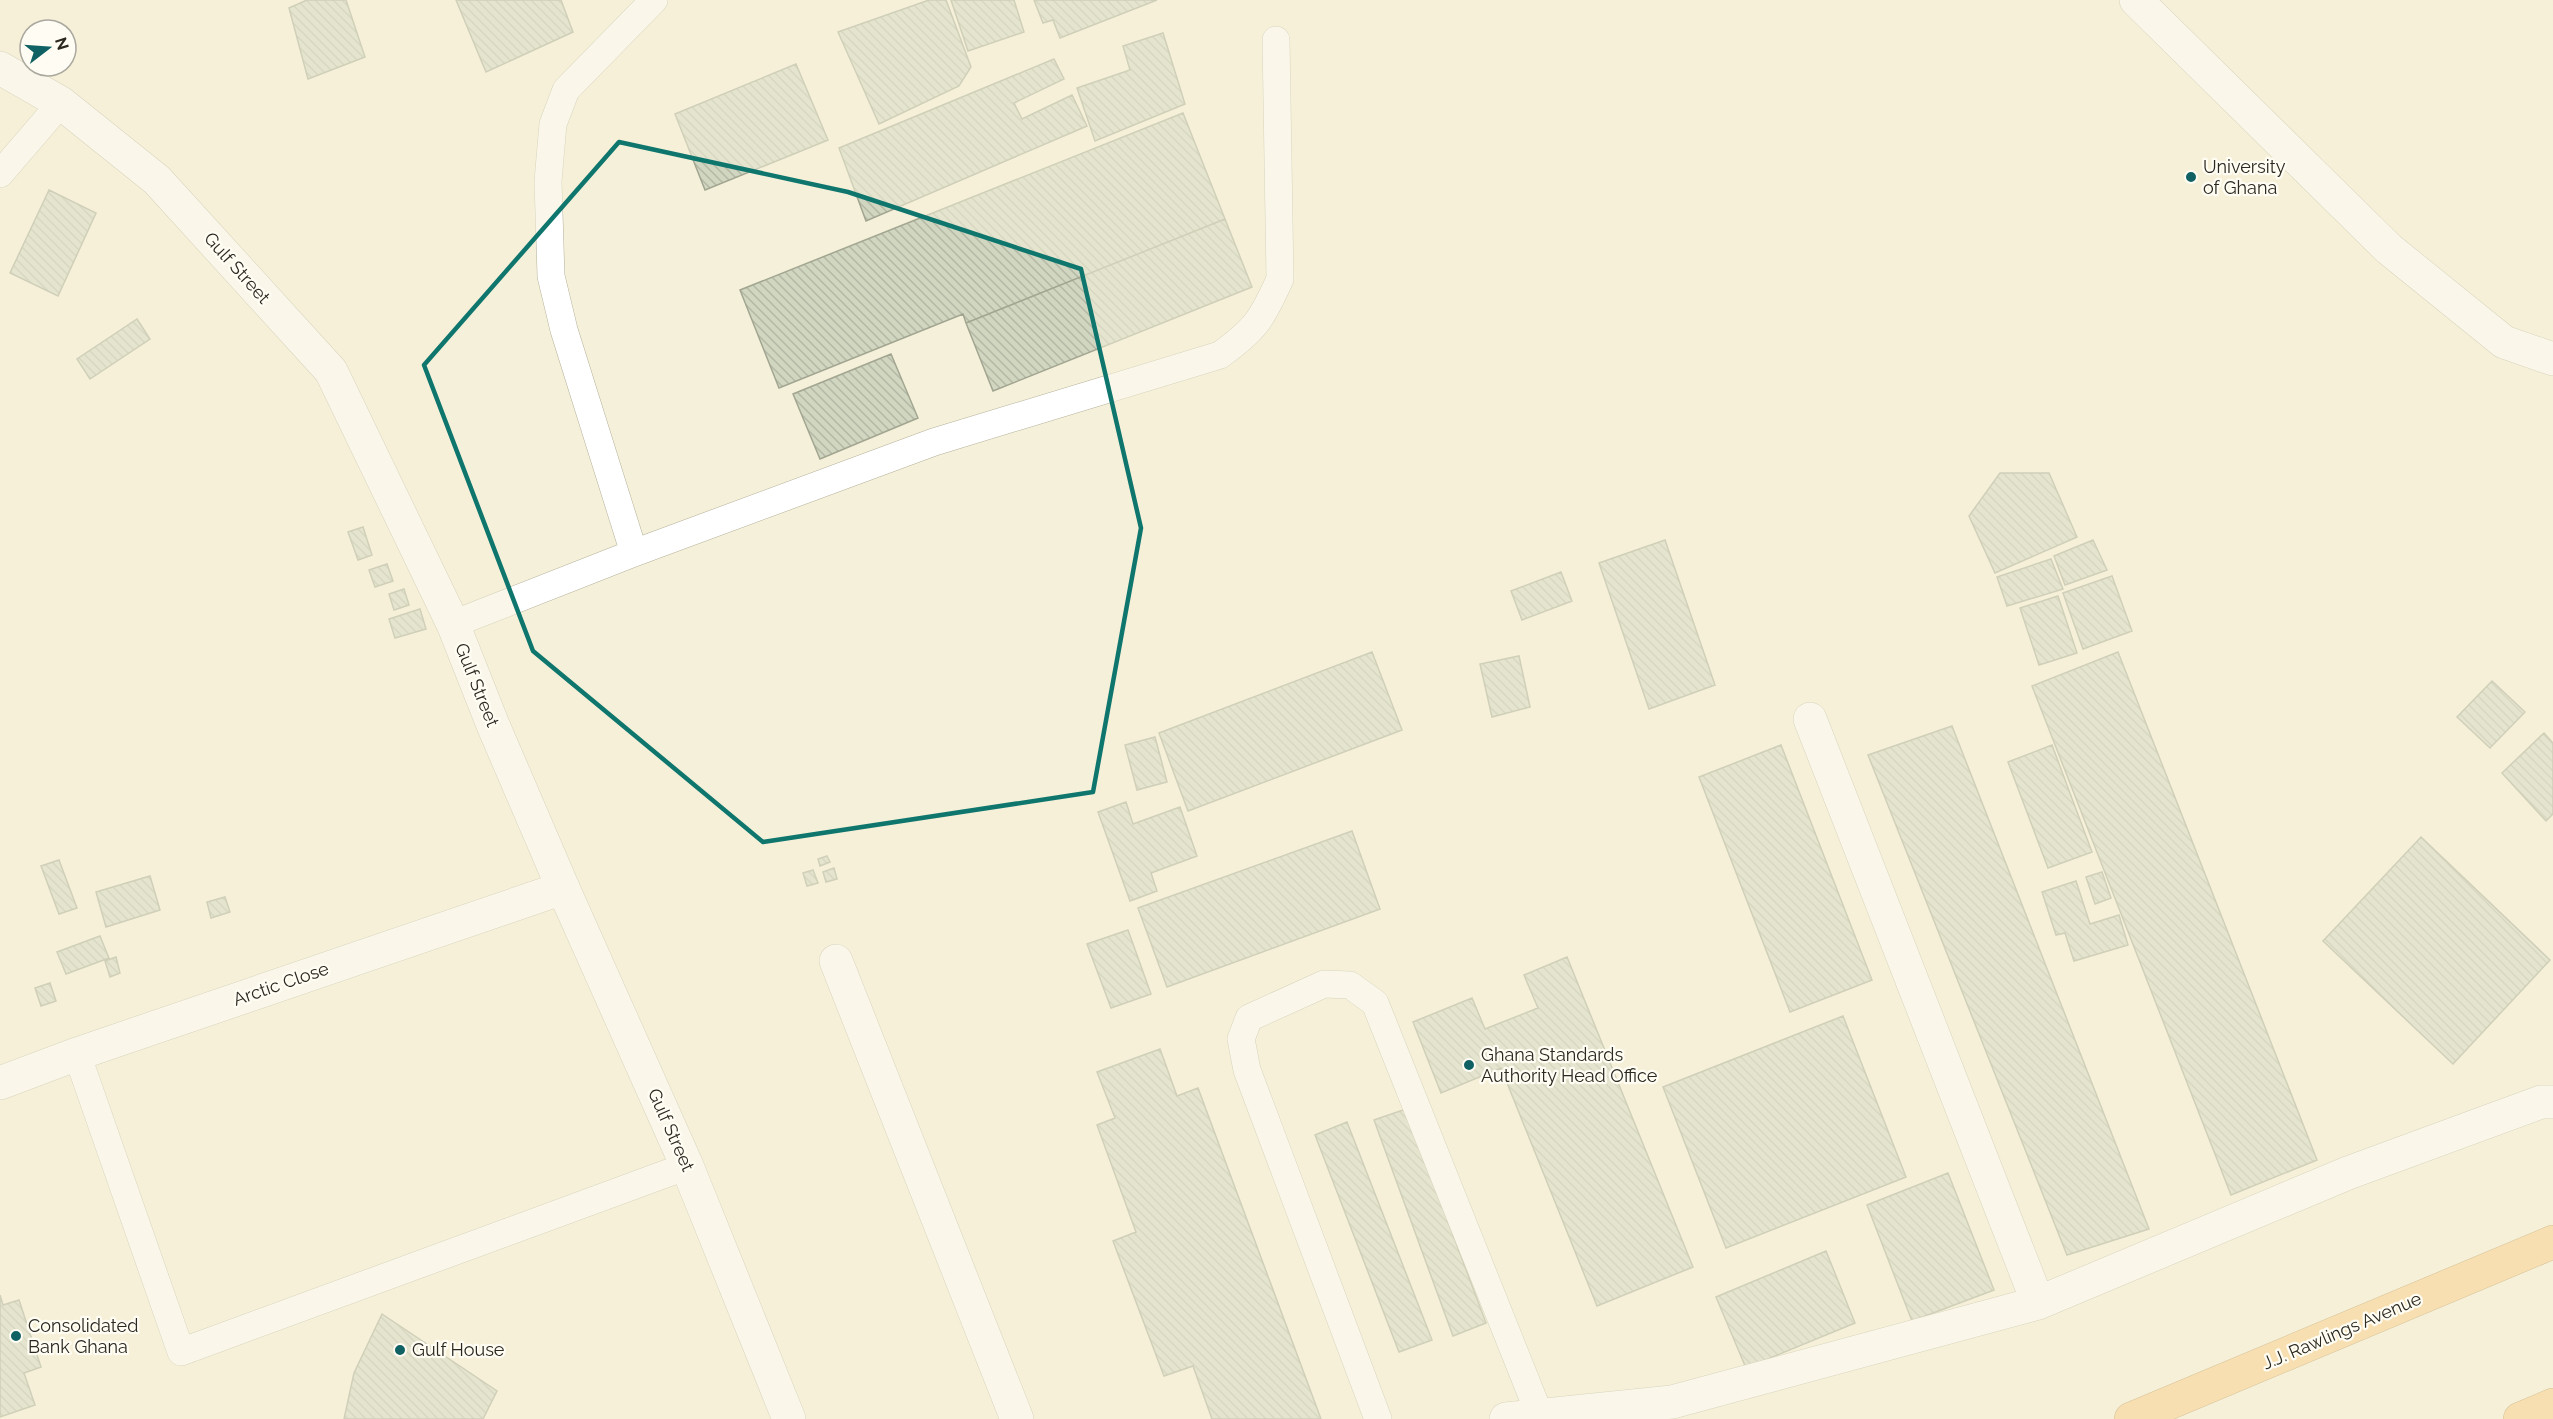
<svg xmlns="http://www.w3.org/2000/svg" width="2553" height="1419" font-family="Raleway,sans-serif">
  <style>
    .building { fill: url(#building-back-hatch); stroke: #a2a691; stroke-width: 1.5 }
    .lines { fill: none; stroke-linecap: round; stroke-linejoin: round }
    .service-casing { stroke: #b5b19b; stroke-width: 28 }
    .minor-casing { stroke: #b5b19b; stroke-width: 34 }
    .tertiary-casing { stroke: #b5b19b; stroke-width: 34 }
    .trunk-casing { stroke: #af894b; stroke-width: 34 }
    .service { stroke: #fff; stroke-width: 27 }
    .minor { stroke: #fff; stroke-width: 33 }
    .tertiary { stroke: #fff; stroke-width: 33 }
    .trunk { stroke: #f8ca82; stroke-width: 33 }
    .marked { fill: none; stroke: #0f766e; stroke-width: 4.5; stroke-linejoin: round }
    .poi-dot { fill: #106163; stroke: #fffdf3; stroke-width: 2 }
    .labels { text-anchor: middle; stroke-width: 4.5; stroke-linejoin: round; paint-order: stroke }
    .poi-label { font-size: 18px; fill: #2a281f; stroke: #fffdf3; text-anchor: start }
    .street-label { font-size: 18px; fill: #2a281f; stroke: #fffdf3 }
  </style>
  <defs>
    <pattern id="building-back-hatch" width="6" height="6" patternUnits="userSpaceOnUse" patternTransform="scale(1.5)"><rect width="6" height="6" fill="#d1d6c0"/><path d="M-1 5l2 2M0 0l6 6M5-1l2 2" fill="none" stroke="#b4b8a5"/></pattern>
  </defs>
  <rect width="100%" height="100%" fill="#f5f0d9"/>
  <path class="building" d="M307 0H346L365 57 308 79 289 8Z
    M456 0H561L573 32 486 72Z
    M929 0H946L971 67 959 86 879 124 838 32Z
    M951 0H1014L1024 32 968 51Z
    M1034 0H1157L1060 38 1053 20 1043 23Z
    M1163 33 1185 104 1095 141 1077 88 1130 70 1123 46Z
    M1054 59 1064 79 1014 103 1022 119 1072 95 1087 126 866 221 839 148Z
    M796 64 828 140 705 190 675 114Z
    M1183 113 1225 219 966 323 963 314 779 388 740 290Z
    M49 190 96 213 58 296 10 273Z
    M1225 219 1252 287 993 391 966 323Z
    M137 319 150 339 90 379 77 359Z
    M891 354 918 418 820 459 793 394Z
    M2000 473H2049L2077 537 1995 573 1969 516Z
    M363 527 372 555 358 560 348 532Z
    M1665 540 1715 685 1649 709 1599 563Z
    M2093 540 2107 570 2065 585 2054 556Z
    M2051 559 2063 589 2007 606 1997 577Z
    M387 564 393 581 375 587 369 570Z
    M1561 572 1572 601 1522 620 1511 591Z
    M2112 576 2132 631 2083 649 2063 593Z
    M404 589 409 605 394 610 389 594Z
    M2058 596 2077 653 2039 665 2020 608Z
    M420 609 426 629 395 638 389 619Z
    M1372 652 1402 730 1188 811 1159 733Z
    M2118 652 2317 1160 2231 1195 2032 686Z
    M1519 656 1530 707 1492 717 1480 664Z
    M2492 681 2525 712 2490 748 2457 717Z
    M1952 726 2149 1229 2067 1255 1868 755Z
    M2544 733 2553 743V814L2546 821 2502 773Z
    M1155 737 1167 782 1137 790 1125 745Z
    M1781 745 1872 980 1790 1012 1699 777Z
    M2052 745 2092 852 2048 868 2008 762Z
    M1126 802 1133 824 1180 807 1197 856 1151 873 1157 891 1130 901 1098 812Z
    M1352 831 1380 909 1167 987 1138 908Z
    M2421 837 2550 960 2453 1064 2323 941Z
    M827 856 830 862 820 866 818 859Z
    M59 860 77 908 59 914 41 866Z
    M834 868 837 879 826 882 823 872Z
    M813 870 818 883 807 886 803 873Z
    M2102 872 2111 898 2095 904 2086 877Z
    M150 876 160 910 106 927 96 892Z
    M2076 881 2090 924 2119 915 2128 945 2074 961 2065 933 2056 935 2042 892Z
    M225 897 230 912 211 918 207 902Z
    M1128 930 1151 994 1111 1008 1087 944Z
    M100 936 109 958 66 974 57 952Z
    M116 957 120 973 110 977 105 961Z
    M1567 957 1693 1267 1597 1306 1501 1068 1441 1093 1413 1022 1472 998 1485 1029 1538 1008 1524 975Z
    M50 983 56 1001 41 1006 35 988Z
    M1843 1016 1906 1177 1726 1248 1663 1087Z
    M1160 1049 1177 1096 1198 1088 1321 1419H1212L1193 1366 1164 1376 1113 1241 1136 1232 1097 1125 1115 1118 1097 1072Z
    M1406 1109 1486 1323 1453 1336 1374 1120Z
    M1347 1122 1432 1340 1399 1352 1315 1135Z
    M1948 1173 1994 1290 1912 1321 1867 1205Z
    M1826 1251 1855 1323 1746 1368 1716 1297Z
    M0 1295 3 1305 19 1300 41 1367 24 1373 35 1405 0 1417Z
    M382 1314 497 1391 483 1419H344L354 1373Z"/>
  <g class="lines">
    <g class="service-casing">
      <path id="service" d="M0 174 61 103
        M634 553 564 330 551 276 548 181 553 124 566 90 654 0
        M453 624 634 553 934 442 1220 355C1256 329 1262 319 1280 279L1276 40
        M77 1054 181 1352 687 1166
        M1378 1419 1247 1070 1241 1039 1249 1018 1324 984 1350 985 1375 1003 1540 1416"/>
    </g>
    <g class="minor-casing">
      <path id="minor" d="M2136 0 2389 249 2504 342 2553 359
        M1810 719 2038 1303
        M836 961 1017 1419
        M0 1083 77 1054 563 888
        M1506 1419 1672 1402 2038 1303 2348 1173 2541 1102H2553"/>
    </g>
    <g class="tertiary-casing">
      <path id="tertiary" d="M0 68 61 103 157 180 331 371 453 624 493 725 563 888 687 1166 789 1419"/>
    </g>
    <g class="trunk-casing">
      <path id="trunk" d="M2131 1419 2553 1242
        M2520 1419 2553 1405"/>
    </g>
    <use href="#service" class="service"/>
    <use href="#minor" class="minor"/>
    <use href="#tertiary" class="tertiary"/>
    <use href="#trunk" class="trunk"/>
  </g>
  <path d="M0 0H2553V1419H0ZM619 142 848 192 1081 269 1141 528 1093 792 763 842 533 651 424 365Z" fill="#f5f0d9" fill-opacity=".55" fill-rule="evenodd"/>
  <path class="marked" d="M619 142 848 192 1081 269 1141 528 1093 792 763 842 533 651 424 365Z"/>
  <g class="poi-dot">
    <circle cx="2191" cy="177" r="6"/>
    <circle cx="1469" cy="1065" r="6"/>
    <circle cx="16" cy="1336" r="6"/>
    <circle cx="400" cy="1350" r="6"/>
  </g>
  <g class="labels">
    <g class="poi-label">
      <text x="2203" y="173">University<tspan x="2203" dy="21">of Ghana</tspan></text>
      <text x="1481" y="1061">Ghana Standards<tspan x="1481" dy="21">Authority Head Office</tspan></text>
      <text x="28" y="1332">Consolidated<tspan x="28" dy="21">Bank Ghana</tspan></text>
      <text x="412" y="1356">Gulf House</text>
    </g>
    <g class="street-label">
      <text transform="translate(237 268) rotate(48)" y="6">Gulf Street</text>
      <text transform="translate(477 685) rotate(68)" y="6">Gulf Street</text>
      <text transform="translate(281 984) rotate(-19)" y="6">Arctic Close</text>
      <text transform="translate(671 1130) rotate(66)" y="6">Gulf Street</text>
      <text transform="translate(2342 1331) rotate(-23)" y="6">J.J. Rawlings Avenue</text>
    </g>
  </g>
  <g transform="translate(48 48) rotate(73)"><circle r="28" fill="#fffdf3" stroke="#aaa89e" stroke-width="1.5"/>
  <path d="M0-4.5L10 22L0 15L-10 22Z" fill="#106163"/>
  <text y="-9" font-size="16" font-weight="bold" text-anchor="middle" fill="#2a281f">N</text>
  </g>
</svg>
